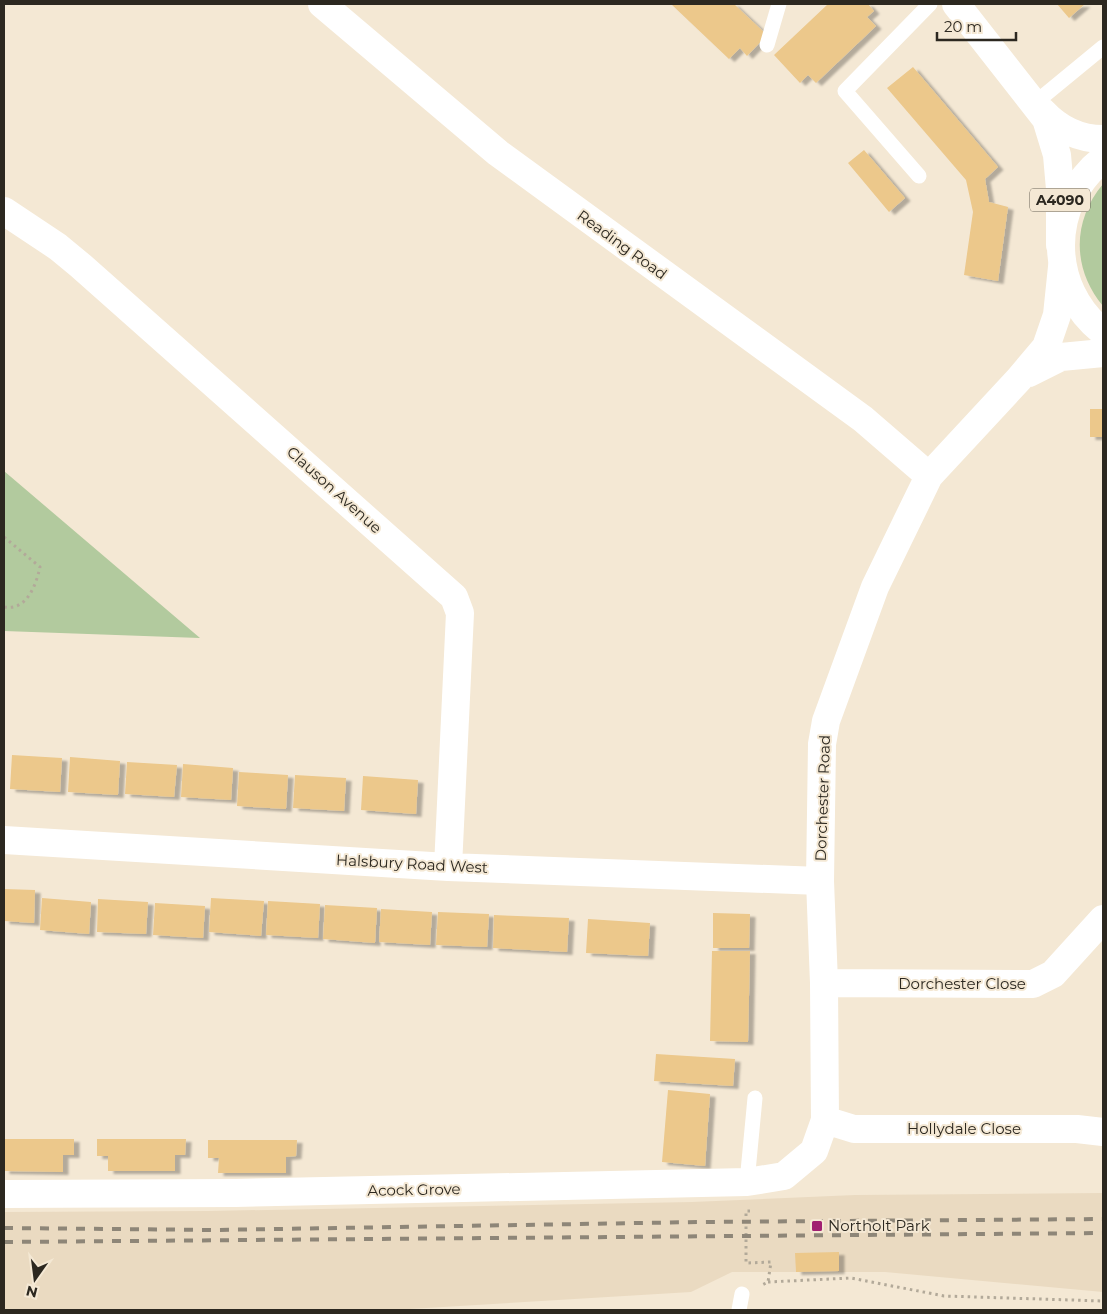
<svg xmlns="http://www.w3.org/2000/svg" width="1107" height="1314" font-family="Montserrat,sans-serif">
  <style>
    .built { fill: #eadac1 }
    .green { fill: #b2ca9e }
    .building { fill: #ecc88b; filter: url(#shadow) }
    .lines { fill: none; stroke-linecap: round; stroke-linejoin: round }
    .path { stroke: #b2a999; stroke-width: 3; stroke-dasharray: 2.5 4; stroke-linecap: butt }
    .service { stroke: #fff; stroke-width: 15 }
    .minor { stroke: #fff; stroke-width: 28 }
    .primary { stroke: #fff; stroke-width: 28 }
    .rail { stroke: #8e8678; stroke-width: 4; stroke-dasharray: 9 9; stroke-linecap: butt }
    .poi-dot { fill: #a12071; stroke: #f4e8d4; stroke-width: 2 }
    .labels { text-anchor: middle; stroke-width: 4; stroke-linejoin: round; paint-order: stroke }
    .shield { fill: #f4e8d4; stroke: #686256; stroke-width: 1 }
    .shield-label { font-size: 14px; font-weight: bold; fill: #2c2820 }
    .street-label { font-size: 15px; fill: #2c2820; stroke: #f4e8d4 }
    .poi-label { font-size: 15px; fill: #2c2820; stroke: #f4e8d4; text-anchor: start }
  </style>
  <defs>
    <filter id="shadow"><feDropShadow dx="5.5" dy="3" stdDeviation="1" flood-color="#0004"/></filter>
  </defs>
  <rect width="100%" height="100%" fill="#f4e8d4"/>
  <path class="built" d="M1103 1193V1292L885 1272H732L691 1292 393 1310H4V1212L208 1211 692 1202 855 1195Z"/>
  <path class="green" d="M1103 184V306C1072 269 1072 221 1103 184Z
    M4 471 200 638 4 631Z"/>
  <path class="building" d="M671 4H734L767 35 747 56 740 48 729 59Z
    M828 4H868L874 11 867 17 876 26 816 83 808 75 800 83 774 55Z
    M1057 4H1085L1069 18Z
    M913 67 998 167 985 179 989 202 1008 207 998 281 964 275 973 212 966 180 887 88Z
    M864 150 905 198 889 212 848 163Z
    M1090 409H1103V437H1090Z
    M12 755 62 758 60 792 10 789Z
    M70 757 120 761 118 795 68 792Z
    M127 762 177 765 174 797 125 794Z
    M183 764 233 768 231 800 181 797Z
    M239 772 288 775 286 809 237 806Z
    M295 775 346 778 344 811 293 808Z
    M363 776 418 780 416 814 361 810Z
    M4 889 35 890 34 923 4 921Z
    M42 898 91 902 89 934 40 930Z
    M211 898 264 901 261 936 209 932Z
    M98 899 148 902 146 934 97 932Z
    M268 901 320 904 318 938 266 935Z
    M155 903 205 906 203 938 153 935Z
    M325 905 377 908 375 943 323 939Z
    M381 909 432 912 430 945 379 942Z
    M438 912 489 914 487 947 436 945Z
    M713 913 750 914 749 948H713Z
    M494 915 569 918 567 952 493 948Z
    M588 919 650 923 648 956 586 953Z
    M712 951H750L748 1042 710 1041Z
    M656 1054 735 1059 733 1086 654 1081Z
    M668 1090 710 1094 705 1166 662 1162Z
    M4 1139H74V1155H63V1172L4 1171Z
    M97 1139H186L185 1155H175V1171H108V1156H97Z
    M208 1140H297L296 1156 286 1157V1173H218L219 1158H208Z
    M839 1252V1271L796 1272 795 1253Z"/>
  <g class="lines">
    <path class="path" d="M4 537 40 567C36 585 27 611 4 607
      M750 1211H746V1263L771 1262 768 1282 760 1286
      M768 1282 851 1278 944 1296 1103 1301"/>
    <path class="service" d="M767 45 779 4
      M1035 103 1103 47
      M919 176 845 91 930 4
      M747 1182 755 1098
      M739 1310 742 1294"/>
    <path class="minor" d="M322 4 498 153 863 419 929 476
      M4 211 58 247 81 266 454 597 460 613 448 867
      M1029 373 1061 357 1103 353
      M4 840 448 867 820 881
      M824 983 1033 984 1053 974 1103 919
      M825 1120 854 1129H1077L1103 1132
      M4 1194 235 1193 747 1182 784 1176 814 1151 825 1120 824 983 820 881 822 744 826 721 875 587 929 476 1019 379 1046 347 1057 315 1062 267"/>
    <path class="primary" d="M956 4 1046 119 1057 155 1060 189V245
      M1043 112C1059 129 1079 139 1103 139
      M1103 159C1047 203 1047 288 1103 332"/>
    <path class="rail" d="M4 1228 215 1230 701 1222 1103 1219
      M4 1242 1103 1233"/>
  </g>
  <rect class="poi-dot" x="811" y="1220" width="12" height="12" rx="2.5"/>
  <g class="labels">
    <rect class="shield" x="1030" y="188.5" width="60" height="23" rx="4"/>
    <g class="shield-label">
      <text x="1060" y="205">A4090</text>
    </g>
    <g class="street-label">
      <text transform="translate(622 245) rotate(36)" y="5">Reading Road</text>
      <text transform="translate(334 490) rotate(42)" y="5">Clauson Avenue</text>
      <text transform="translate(823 798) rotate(-88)" y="5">Dorchester Road</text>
      <text transform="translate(412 864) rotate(3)" y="5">Halsbury Road West</text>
      <text x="962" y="989">Dorchester Close</text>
      <text x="964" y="1134">Hollydale Close</text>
      <text transform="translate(414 1190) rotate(-1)" y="5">Acock Grove</text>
    </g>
    <g class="poi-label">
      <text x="828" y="1231">Northolt Park</text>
    </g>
  </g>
  <rect width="1107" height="1314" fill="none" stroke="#2c2820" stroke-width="10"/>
  <g transform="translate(35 1279) rotate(194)" stroke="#f4e8d4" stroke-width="4" paint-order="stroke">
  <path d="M0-4L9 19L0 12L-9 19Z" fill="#2c2820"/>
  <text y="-8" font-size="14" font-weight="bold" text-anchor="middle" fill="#2c2820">N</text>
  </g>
  <path d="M937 32v8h79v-8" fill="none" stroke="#2c2820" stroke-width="2.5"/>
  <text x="944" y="32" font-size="15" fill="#2c2820" stroke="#f4e8d4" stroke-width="4" paint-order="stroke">20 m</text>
</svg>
